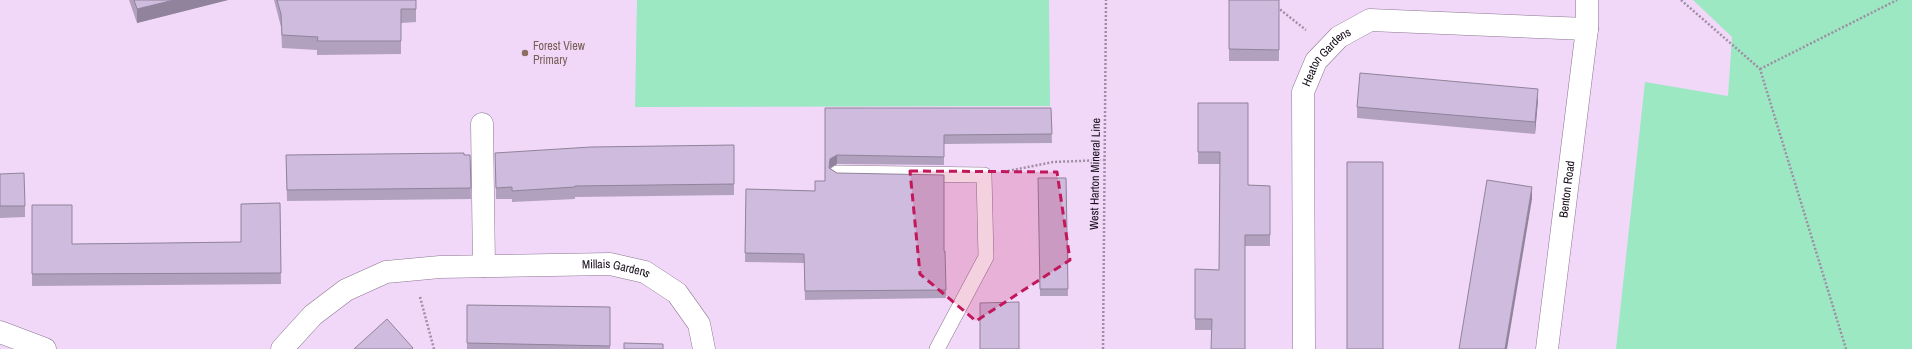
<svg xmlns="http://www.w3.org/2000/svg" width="1912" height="349" font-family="'Archivo Narrow',sans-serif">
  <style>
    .green { fill: #9be8c3 }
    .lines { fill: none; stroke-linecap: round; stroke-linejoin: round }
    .service-casing { stroke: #8c7692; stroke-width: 16 }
    .minor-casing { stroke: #8c7692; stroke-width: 23 }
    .secondary-casing { stroke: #8c7692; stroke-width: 23 }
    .path { stroke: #9f8da5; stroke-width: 2.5; stroke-dasharray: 2 2; stroke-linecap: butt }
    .service { stroke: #fff; stroke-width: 15 }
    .minor { stroke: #fff; stroke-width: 22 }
    .secondary { stroke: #fff; stroke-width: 22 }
    .wall { fill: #b1a1be }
    .shaded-wall { fill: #90839b }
    .building { fill: #cebbdd; stroke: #90839b }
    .marked { fill: #c2185b; fill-opacity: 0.2; stroke: #c2185b; stroke-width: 3; stroke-dasharray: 8 5; stroke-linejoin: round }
    .education-dot { fill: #8d6e63; stroke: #f1d8f8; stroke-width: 1.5 }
    .labels { text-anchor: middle; stroke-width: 3; stroke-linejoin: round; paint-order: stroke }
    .education-label { font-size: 12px; fill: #785e54; stroke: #f1d8f8; text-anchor: start }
    .street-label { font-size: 12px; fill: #170f1a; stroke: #f1d8f8 }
  </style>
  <rect width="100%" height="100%" fill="#f1d8f8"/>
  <path class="green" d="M637 0H1049L1050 106 635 107Z
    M1693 0H1912V349H1616L1645 82 1728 96 1732 37Z"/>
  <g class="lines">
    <g class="service-casing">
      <path id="service" d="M837 173 984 175 986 257 937 349"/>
    </g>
    <g class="minor-casing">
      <g id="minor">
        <path d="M482 124 484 266"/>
        <path d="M0 332 45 349"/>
        <path id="s1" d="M282 349 313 315 346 290 386 272 440 267 610 264 645 272 677 293 699 324 704 349"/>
        <path id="s2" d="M1304 349 1303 92 1316 61 1339 37 1370 20 1587 29"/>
      </g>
    </g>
    <g class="secondary-casing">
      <g id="secondary">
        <path id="s3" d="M1547 349 1587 29V0"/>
      </g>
    </g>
    <path class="path" d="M1681 0 1760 69 1846 349
      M1277 7 1306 30
      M1760 69 1897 0
      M1008 171 1053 162 1105 160
      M420 297 434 349
      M1103 349 1106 0"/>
    <use href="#service" class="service"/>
    <use href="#minor" class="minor"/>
    <use href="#secondary" class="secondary"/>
  </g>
  <path class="wall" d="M129 0H228L137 23Z
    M274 0H416V22L401 23V54L317 55V50L282 48 281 27Z
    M1229 0H1279V61H1229Z
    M1538 100 1535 134 1357 118V107Z
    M1198 103 1248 185 1270 186V246H1245L1212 330H1195V269L1219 270 1220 164H1198Z
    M825 108H1051L1052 143 944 144V165L837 164 830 168 944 251H945L946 298 805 300 804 263 745 262 746 189 815 191 825 181Z
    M734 145V195L575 197V199L512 202V199H496L495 153Z
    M286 155H470L471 199 287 201Z
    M0 174 25 206V217L0 218Z
    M1038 178H1066L1068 296H1040Z
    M280 203 281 284 32 286V205L72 244 164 243 241 242Z
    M467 305 610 307V349H467Z"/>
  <path class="shaded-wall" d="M174 0H228L137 23V9Z
    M1538 89V100L1535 134V122Z
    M837 155V164L830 168 829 177 830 159Z
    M1532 187V199L1507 349H1505Z"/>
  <path class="building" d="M134 0H174L137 9Z
    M277 0H416V9H401V41H317L318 37 282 35 281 14Z
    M1229 0H1279V50L1229 49Z
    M1360 73 1538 89 1535 122 1357 107Z
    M1198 103H1248V185L1270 186V235H1245V349H1211L1212 319H1195V269L1219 270 1220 152H1198Z
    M825 108H1051L1052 134 944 135V157L837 155 830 159 829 168 837 173 944 175V251H945L946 290 805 291 804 254 745 253 746 189 815 191V181H825Z
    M734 145V184L575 186V187L512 191V187L496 188 495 153 591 147Z
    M464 153V155H470L471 188 287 190 286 155Z
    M1347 162H1383V349H1347Z
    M24 173 25 206H0V174Z
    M1038 178H1066L1068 289H1040Z
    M1487 180 1532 187 1505 349H1459Z
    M280 203 281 273 32 274V205H72V244L164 243 241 242V204Z
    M1019 302V349H980V303Z
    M467 305 610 307V346L467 343Z
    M387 319 413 348 412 349H354Z
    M624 343 663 344V349H624Z"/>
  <path class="marked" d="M910 171 1057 172 1070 260 976 321 920 274Z"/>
  <circle class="education-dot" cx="525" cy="53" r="4"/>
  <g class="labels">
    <g class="education-label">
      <text x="533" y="50">Forest View<tspan x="533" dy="14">Primary</tspan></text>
    </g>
    <g class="street-label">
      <text dy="4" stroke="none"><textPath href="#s2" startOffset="300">Heaton Gardens</textPath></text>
      <text transform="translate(1095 174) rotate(-89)" y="4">West Harton Mineral Line</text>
      <text dy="4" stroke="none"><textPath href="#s3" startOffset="161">Benton Road</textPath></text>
      <text dy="4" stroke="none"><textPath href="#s1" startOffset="362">Millais Gardens</textPath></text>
    </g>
  </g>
</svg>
